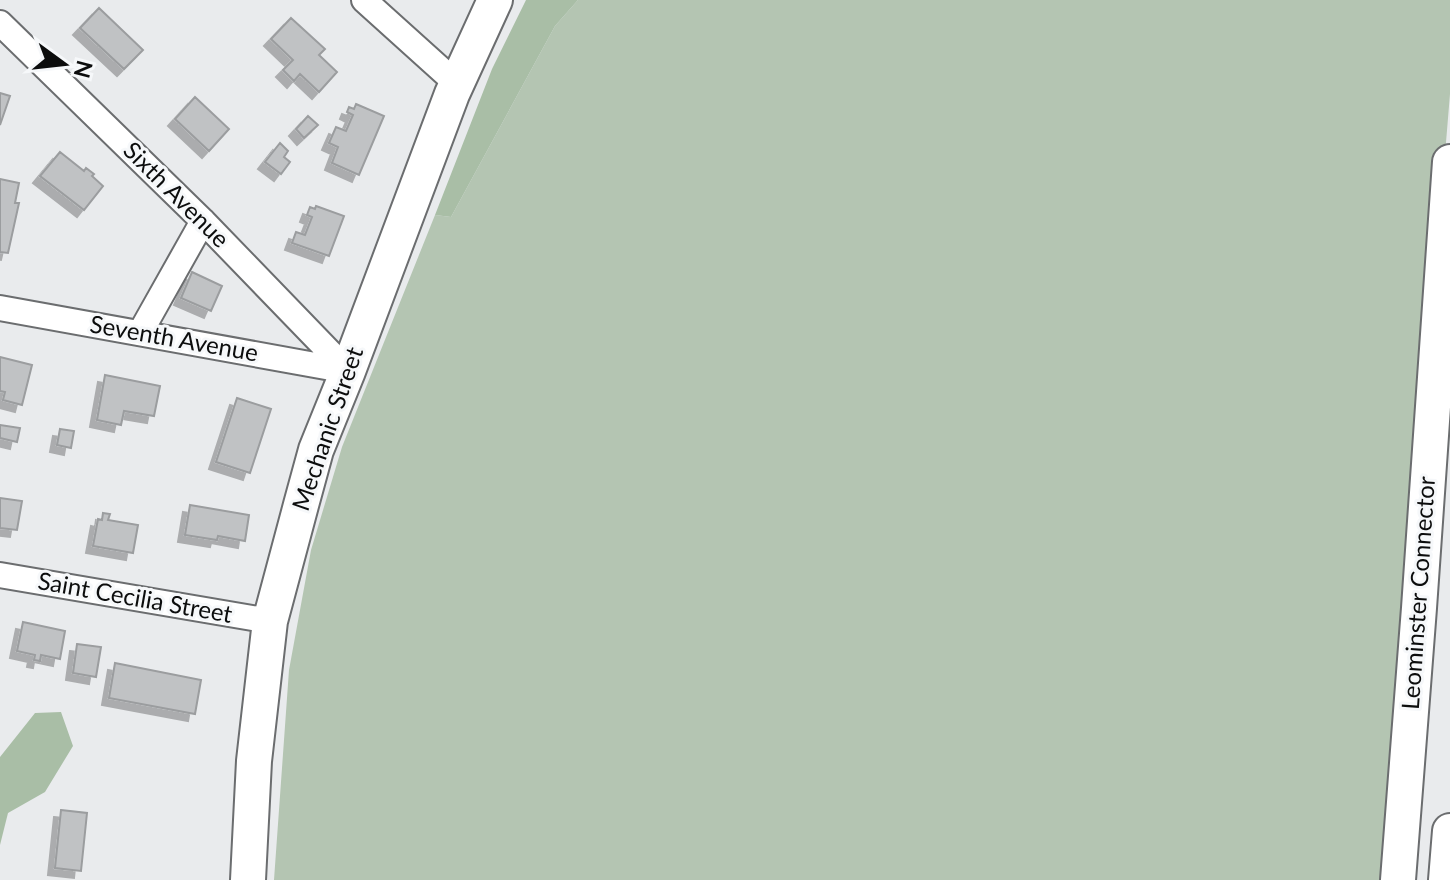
<svg xmlns="http://www.w3.org/2000/svg" width="1450" height="880" font-family="Lato,sans-serif">
  <style>
    .green { fill: #b4c5b2 }
    .forest { fill: #a9bea6 }
    .building { fill: #c0c2c4; stroke: #9b9d9f; stroke-width: 2; filter: url(#shadow) }
    .lines { fill: none; stroke-linecap: round; stroke-linejoin: round }
    .street-casing { stroke: #6b6d6f; stroke-width: 28 }
    .secondary-casing { stroke: #6b6d6f; stroke-width: 38 }
    .street { stroke: #fff; stroke-width: 24 }
    .secondary { stroke: #fff; stroke-width: 34 }
    .labels { text-anchor: middle; stroke-width: 6; stroke-linejoin: round; paint-order: stroke }
    .street-label { font-size: 24px; fill: #0c0d0d; stroke: #f6f8fa }
  </style>
  <defs>
    <filter id="shadow"><feDropShadow dx="-7" dy="7" stdDeviation="0" flood-color="#0004"/></filter>
  </defs>
  <rect width="100%" height="100%" fill="#e9ebed"/>
  <path class="green" d="M578 0H1450V94L1385 880H274L289 670 311 550 342 447 435 215 451 217 555 26Z"/>
  <path class="forest" d="M526 0H578L555 26 451 217 435 215 492 69Z
    M61 712 73 746 45 792 8 813 0 845V757L35 713Z"/>
  <path class="building" d="M99 8 143 50 124 69 80 28Z
    M291 18 325 49 319 55 337 72 319 92 300 74 294 81 283 70 293 60 271 39Z
    M0 93 10 96 0 125Z
    M195 97 229 129 209 151 175 119Z
    M356 104 384 116 359 175 332 163 338 147 329 143 336 127 346 131 353 115 347 112 349 107 354 109Z
    M308 116 318 125 304 138 296 129Z
    M280 143 288 151 284 157 290 162 281 174 265 162Z
    M60 152 84 171 86 168 94 174 92 176 103 186 84 210 40 176Z
    M0 179 19 183 15 203H19L8 253 0 252Z
    M316 206 344 216 329 256 292 243 296 232 305 235 312 217 307 215 310 207 315 209Z
    M192 272 222 286 211 311 181 298Z
    M0 357 32 365 22 405 3 400 5 392 0 391Z
    M105 375 160 386 154 416 124 411 121 425 97 420Z
    M237 398 271 409 250 473 216 462Z
    M0 425 20 428 17 442 0 438Z
    M60 429 74 431 71 448 57 445Z
    M0 498 22 501 17 530 0 528Z
    M190 505 249 515 245 541 218 536 217 540 185 535Z
    M103 513 110 514 108 520 138 525 133 553 93 546 98 519 102 520Z
    M23 622 65 631 60 659 41 655 40 661 34 660 35 655 17 651Z
    M77 644 101 647 96 677 73 673Z
    M115 663 201 680 195 714 109 698Z
    M61 810 87 813 81 871 55 868Z"/>
  <g class="lines">
    <g class="street-casing">
      <path id="street" d="M364 0 456 83
        M0 23 203 221 348 371
        M0 308 348 371
        M140 333 203 221
        M0 575 270 621"/>
    </g>
    <g class="secondary-casing">
      <path id="secondary" d="M248 880 254 761 270 621 301 505 316 450 348 371 452 94 495 0
        M1398 880 1419 608 1450 162
        M1446 880 1450 831"/>
    </g>
    <use href="#street" class="street"/>
    <use href="#secondary" class="secondary"/>
  </g>
  <g class="labels">
    <g class="street-label">
      <text transform="translate(176 195) rotate(45)" y="8">Sixth Avenue</text>
      <text transform="translate(174 339) rotate(10)" y="8">Seventh Avenue</text>
      <text transform="translate(328 429) rotate(-71)" y="8">Mechanic Street</text>
      <text transform="translate(1419 593) rotate(-86)" y="8">Leominster Connector</text>
      <text transform="translate(135 598) rotate(10)" y="8">Saint Cecilia Street</text>
    </g>
  </g>
  <g transform="translate(64 64) rotate(105)" stroke="#f6f8fa" stroke-width="6" paint-order="stroke">
  <path d="M0-6L14 30L0 20L-14 30Z" fill="#0c0d0d"/>
  <text y="-12" font-size="22" font-weight="bold" text-anchor="middle" fill="#0c0d0d">N</text>
  </g>
</svg>
